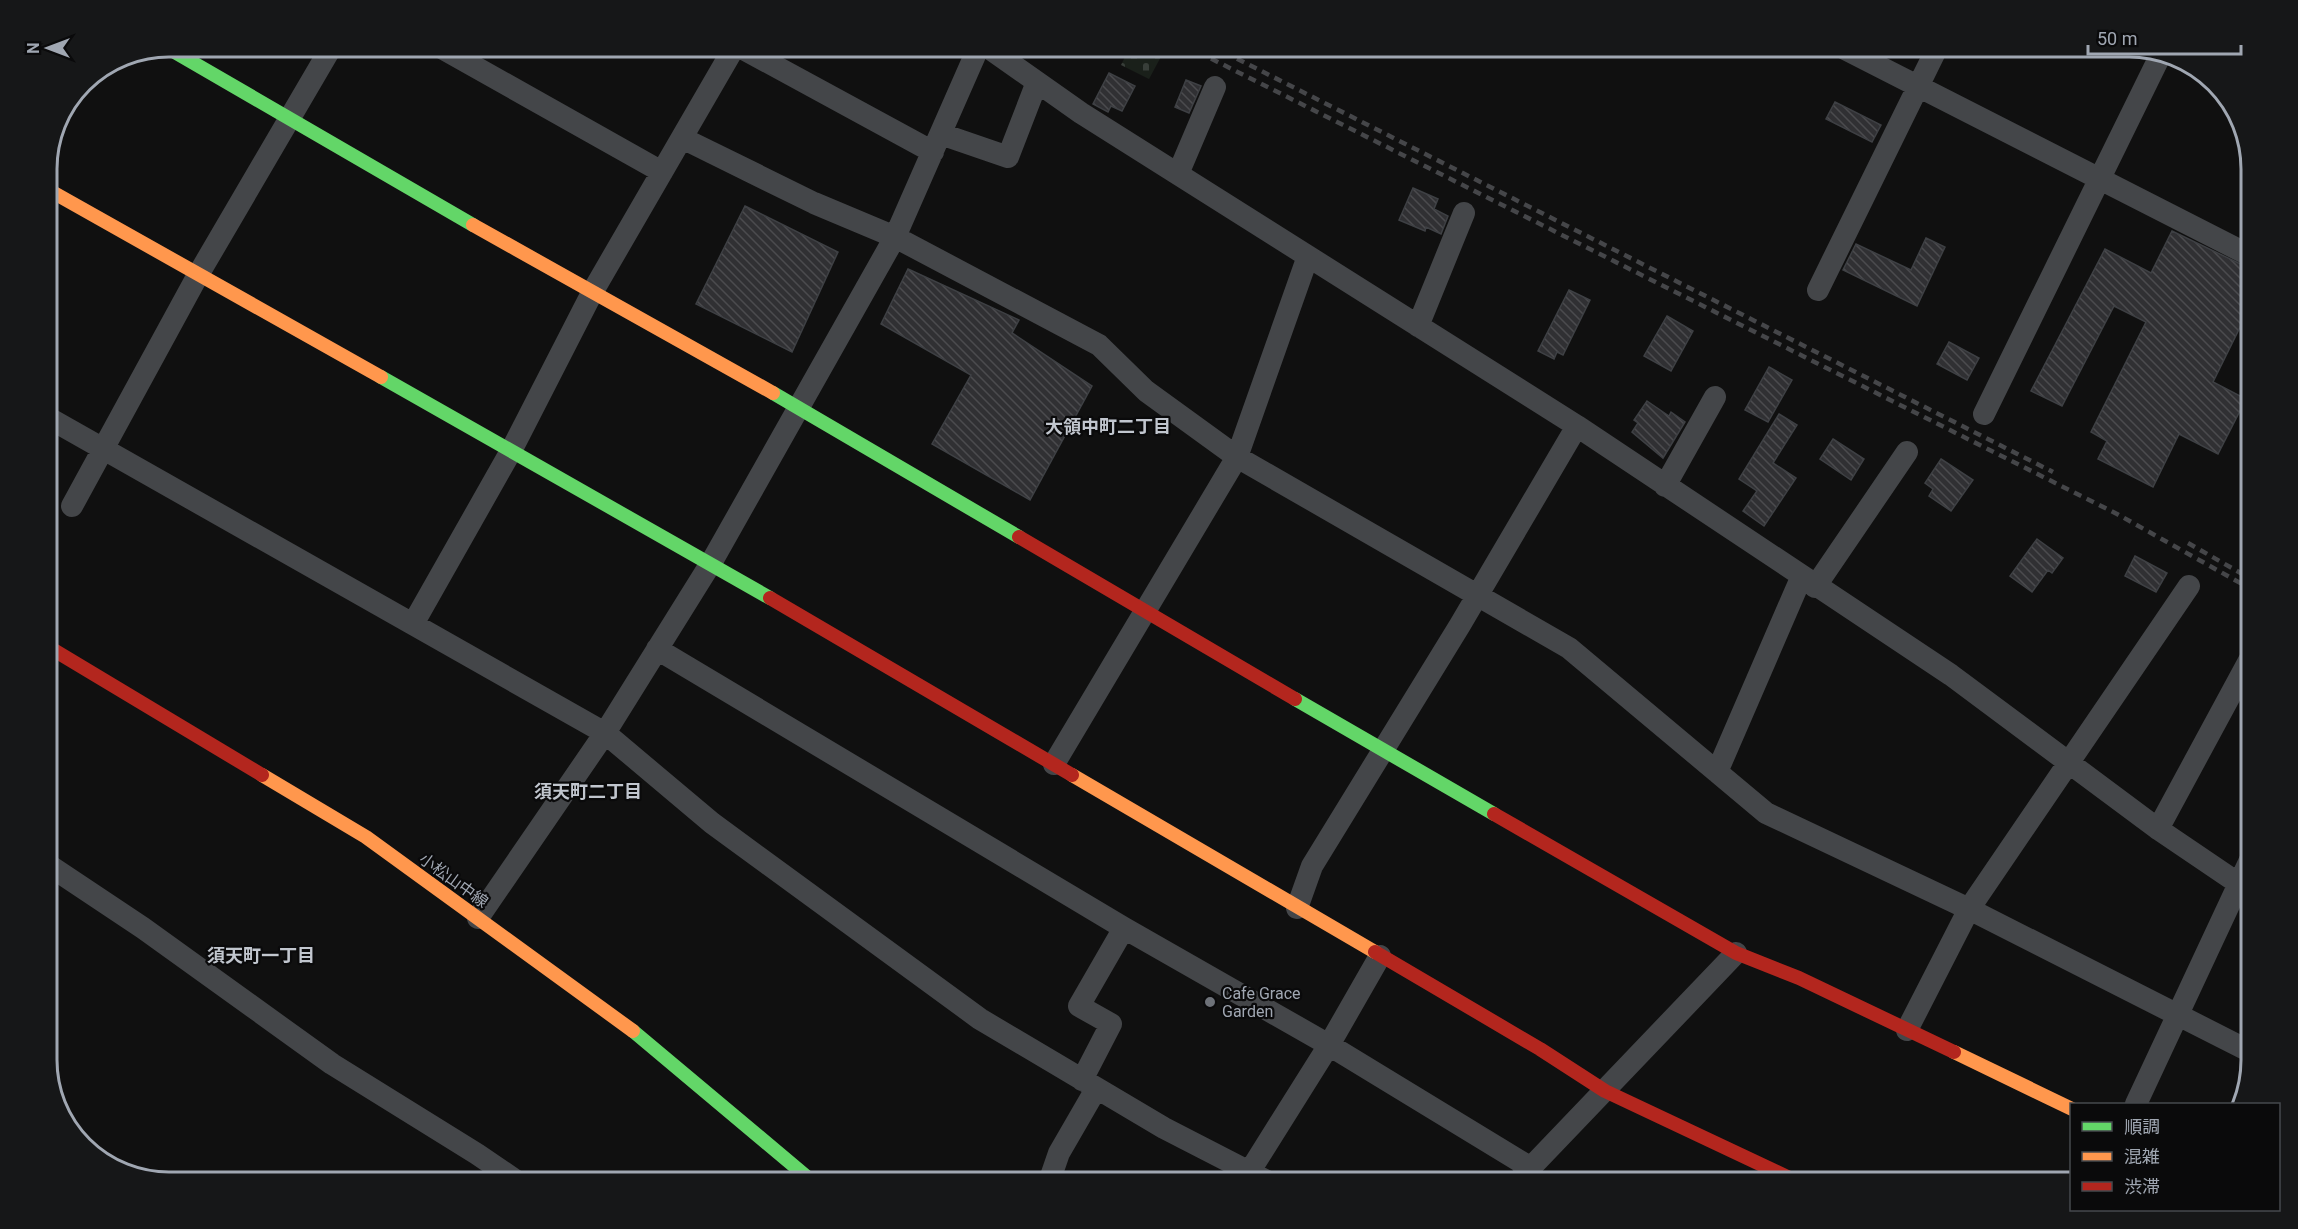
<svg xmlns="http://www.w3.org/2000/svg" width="2298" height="1229" font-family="Roboto,'Noto Sans JP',sans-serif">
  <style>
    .cemetery { fill: url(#cemetery-stones) }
    .building { fill: url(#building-back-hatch); stroke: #3e4044; stroke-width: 1.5 }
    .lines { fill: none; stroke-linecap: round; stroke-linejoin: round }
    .path { stroke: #46474b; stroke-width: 4; stroke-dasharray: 3 4.5; stroke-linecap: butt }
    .street { stroke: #444649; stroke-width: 22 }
    .fast { stroke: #63d668; stroke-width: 14 }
    .slow { stroke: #ff974d; stroke-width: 14 }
    .jam { stroke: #b3261e; stroke-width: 14 }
    .rail { stroke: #454649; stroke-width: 4.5; stroke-dasharray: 8 6; stroke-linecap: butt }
    .poi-dot { fill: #6e7279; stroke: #0a0a0b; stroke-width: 2 }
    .labels { text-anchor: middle; stroke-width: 4.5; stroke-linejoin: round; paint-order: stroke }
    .street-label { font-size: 16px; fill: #a0a7b2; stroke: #0a0a0b }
    .poi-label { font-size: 16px; fill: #a0a7b2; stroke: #0a0a0b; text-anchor: start }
    .neighbourhood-label { font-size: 18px; font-weight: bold; fill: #c1c6ce; stroke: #0a0a0b }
    .rim { fill: none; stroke: #a0a7b2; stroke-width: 3 }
  </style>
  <defs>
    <pattern id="cemetery-stones" width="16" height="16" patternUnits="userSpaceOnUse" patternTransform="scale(1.5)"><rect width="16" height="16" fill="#1a201a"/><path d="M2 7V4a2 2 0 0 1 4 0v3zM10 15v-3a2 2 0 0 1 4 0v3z" fill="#383e39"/></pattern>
    <pattern id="building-back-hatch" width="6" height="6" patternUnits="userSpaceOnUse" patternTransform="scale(1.5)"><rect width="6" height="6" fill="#303033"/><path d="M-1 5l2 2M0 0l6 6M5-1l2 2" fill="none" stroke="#4b4b4e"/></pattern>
  </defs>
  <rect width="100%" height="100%" fill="#101010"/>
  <path class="cemetery" d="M1130 47H1156L1164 51 1149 79 1121 65Z"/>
  <path class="building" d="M1109 73 1135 86 1122 111 1111 106 1108 112 1093 104Z
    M1186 80 1201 86 1189 113 1175 107Z
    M1835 102 1881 125 1872 142 1826 119Z
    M1413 188 1438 199 1434 209 1448 216 1441 234 1426 227 1425 231 1399 220Z
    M745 206 838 252 792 352 696 304Z
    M2172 231 2251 269V305L2213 382 2246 399 2218 454 2179 434 2153 487 2098 459 2107 441 2091 432 2146 322 2114 306 2062 406 2031 391 2105 249 2151 273Z
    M1926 238 1945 247 1917 306 1843 270 1856 244 1911 270Z
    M908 269 1019 320 1012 333 1092 386 1030 500 932 444 971 375 881 324Z
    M1569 290 1590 300 1563 355 1557 352 1554 359 1538 351Z
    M1667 316 1693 331 1671 371 1644 356Z
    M1949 342 1979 358 1967 380 1937 364Z
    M1769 367 1792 380 1768 422 1745 410Z
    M1647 401 1669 416 1671 412 1685 422 1663 458 1632 432 1638 423 1634 420Z
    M1779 414 1797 425 1773 463 1796 478 1764 526 1743 511 1757 491 1739 479Z
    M1833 439 1864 459 1851 480 1820 459Z
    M1941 459 1973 480 1951 511 1929 496 1933 489 1925 483Z
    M2037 539 2063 558 2052 573 2048 570 2032 592 2010 576Z
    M2135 556 2167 573 2156 592 2125 576Z"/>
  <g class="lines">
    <path class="path" d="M464 1182 469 1172"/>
    <path class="street" d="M438 46 662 172
      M738 46 933 152
      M986 46 1081 113 1577 426 1951 675 2158 829 2251 892
      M1839 46 2251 256
      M941 134 1008 157 1037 82
      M682 138 814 203 895 237 1099 345 1146 391 1237 457 1569 648 1766 813 1969 909 2251 1052
      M1178 174 1215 87
      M1818 290 1938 46
      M1418 326 1464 213
      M1984 414 2161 54
      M47 417 605 733 712 823 980 1019 1164 1128 1269 1182
      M1665 486 1715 397
      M72 506 198 275 332 46
      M1815 587 1907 452
      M413 624 511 451 593 291 735 46
      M657 649 1124 928 1329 1045 1531 1168
      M1054 764 1237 457 1308 256
      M1717 772 1801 578
      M2158 829 2251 657
      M47 864 143 928 332 1064 477 1154 518 1182
      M1297 908 1312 866 1460 625 1577 426
      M478 918 605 733 711 563 895 237 979 46
      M1907 1030 1969 909 2189 586
      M1082 1080 1111 1024 1079 1006 1124 928
      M2136 1104 2251 858
      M1049 1182 1059 1153 1096 1089
      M1243 1182 1329 1045 1380 956
      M1517 1182 1736 953"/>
    <path class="fast" d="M166 47 473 225
      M381 377 770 598
      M773 393 1019 537
      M1295 699 1494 814
      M633 1031 813 1182"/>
    <path class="slow" d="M47 189 381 377
      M473 225 773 393
      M262 775 366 837 633 1031
      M1072 775 1375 952
      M1954 1052 2072 1109"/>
    <path class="jam" d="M1019 537 1295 699
      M770 598 1072 775
      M47 646 262 775
      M1494 814 1736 953 1799 978 1954 1052
      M1375 952 1540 1049 1605 1091 1798 1182"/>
    <path class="rail" d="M1186 46 2117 514 2251 589
      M1212 46 2053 472
      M2188 543 2251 579"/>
  </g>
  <circle class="poi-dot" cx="1210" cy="1002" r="6"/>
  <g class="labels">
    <g class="street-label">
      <text transform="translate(454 880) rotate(36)" y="6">小松山中線</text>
    </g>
    <g class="poi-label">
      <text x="1222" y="999">Cafe Grace<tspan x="1222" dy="18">Garden</tspan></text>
    </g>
    <g class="neighbourhood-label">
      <text x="1108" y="433">大領中町二丁目</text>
      <text x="588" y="798">須天町二丁目</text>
      <text x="261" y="962">須天町一丁目</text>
    </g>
  </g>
  <path d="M0 0H2298V1229H0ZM169 57H2129A112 112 0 0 1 2241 169V1060A112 112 0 0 1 2129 1172H169A112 112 0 0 1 57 1060V169A112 112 0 0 1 169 57Z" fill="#161718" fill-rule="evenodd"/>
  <path class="rim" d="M169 57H2129A112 112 0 0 1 2241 169V1060A112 112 0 0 1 2129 1172H169A112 112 0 0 1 57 1060V169A112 112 0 0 1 169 57Z"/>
  <rect x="2070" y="1103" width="210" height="108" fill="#0a0a0b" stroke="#46494e" stroke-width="1.5"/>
  <rect x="2082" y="1122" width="30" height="9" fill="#63d668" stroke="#46494e" stroke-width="1.5"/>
  <text x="2124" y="1133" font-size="18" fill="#a0a7b2">順調</text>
  <rect x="2082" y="1152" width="30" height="9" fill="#ff974d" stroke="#46494e" stroke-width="1.5"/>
  <text x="2124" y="1163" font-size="18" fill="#a0a7b2">混雑</text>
  <rect x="2082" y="1182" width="30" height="9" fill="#b3261e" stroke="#46494e" stroke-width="1.5"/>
  <text x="2124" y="1193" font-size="18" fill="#a0a7b2">渋滞</text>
  <g transform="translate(48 48) rotate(270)" stroke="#0a0a0b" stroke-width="4.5" paint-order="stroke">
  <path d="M0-4.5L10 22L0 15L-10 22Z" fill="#a0a7b2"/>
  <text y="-9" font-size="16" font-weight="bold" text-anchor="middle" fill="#a0a7b2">N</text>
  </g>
  <path d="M2088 45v9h153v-9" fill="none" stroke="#a0a7b2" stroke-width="3"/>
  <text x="2097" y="45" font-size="18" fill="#a0a7b2" stroke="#0a0a0b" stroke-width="4.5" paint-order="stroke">50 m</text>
</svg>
